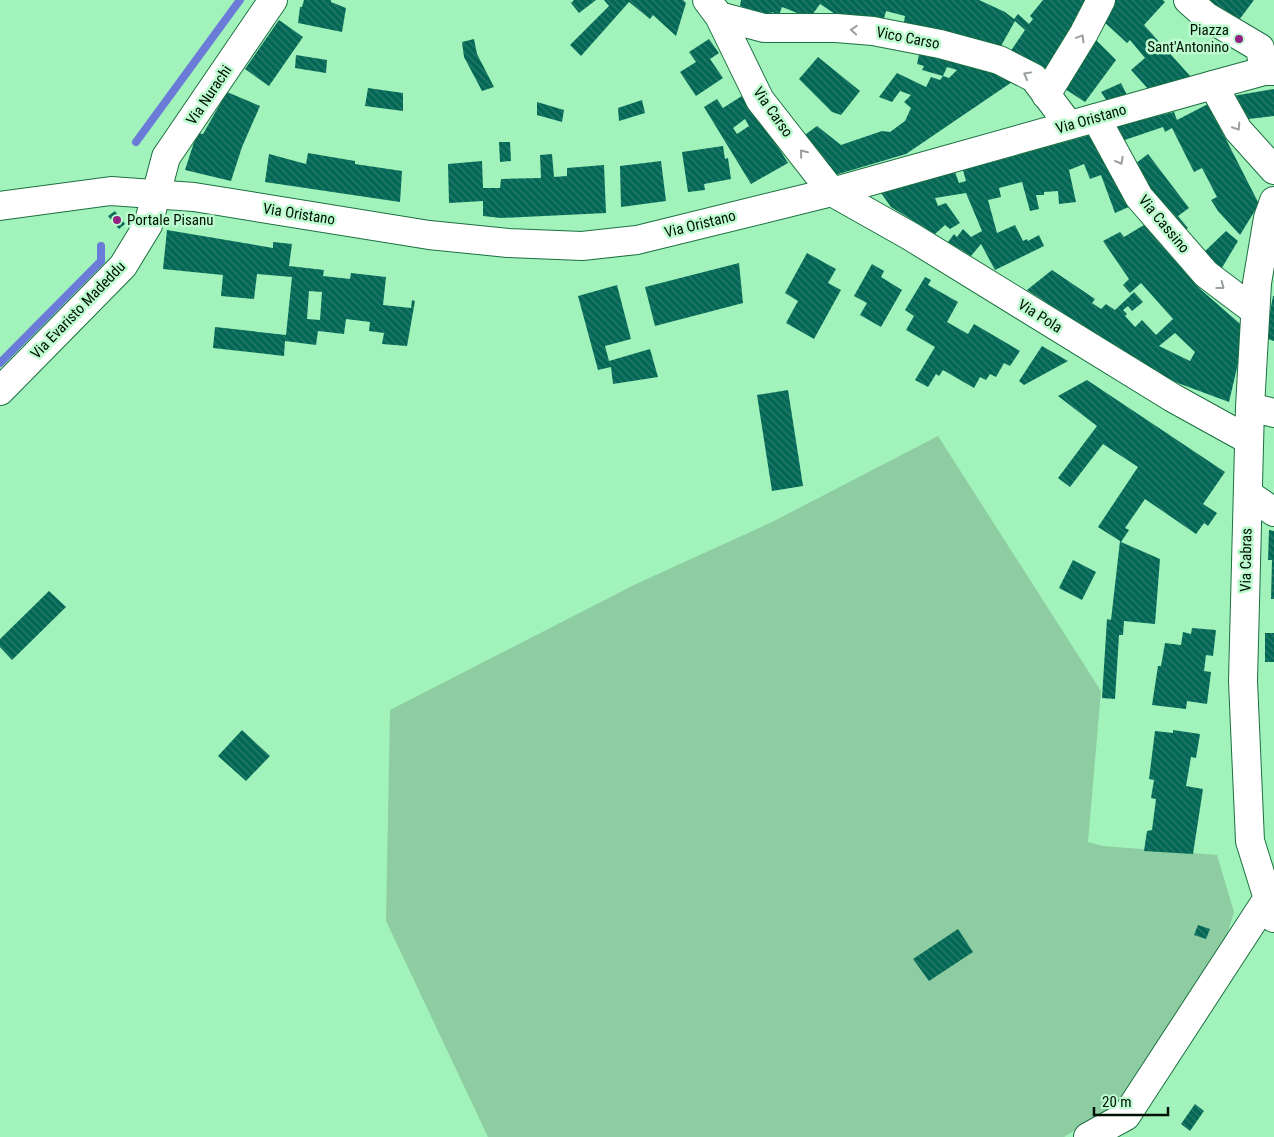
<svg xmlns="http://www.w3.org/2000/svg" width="1274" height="1137" font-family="'Roboto Condensed',sans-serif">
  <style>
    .grass { fill: #8ecda2 }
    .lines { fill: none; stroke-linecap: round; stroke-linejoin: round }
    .stream { stroke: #6b7cd8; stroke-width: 8 }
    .building { fill: url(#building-back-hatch); fill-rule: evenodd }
    .minor-casing { stroke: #1c7041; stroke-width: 30 }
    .major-casing { stroke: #1c7041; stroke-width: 30 }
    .minor { stroke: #fff; stroke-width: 28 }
    .major { stroke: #fff; stroke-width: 28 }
    .oneway { stroke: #999f9b }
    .poi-dot { fill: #912182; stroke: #bcfbcf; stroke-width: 2 }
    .labels { text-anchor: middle; stroke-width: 5; stroke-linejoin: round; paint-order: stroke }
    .poi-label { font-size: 15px; fill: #001004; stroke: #bcfbcf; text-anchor: end }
    .street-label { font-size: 15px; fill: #001004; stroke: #bcfbcf }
  </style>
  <defs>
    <pattern id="building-back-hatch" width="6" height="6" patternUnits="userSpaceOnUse" patternTransform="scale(1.25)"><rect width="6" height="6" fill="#026855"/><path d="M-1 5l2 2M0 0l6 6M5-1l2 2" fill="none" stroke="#2e7c6d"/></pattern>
  </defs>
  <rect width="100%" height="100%" fill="#a2f2bb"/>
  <path class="grass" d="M938 436 1101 691 1088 842 1103 846 1217 855 1234 912 1223 948 1123 1101 1064 1137H488L386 921 390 710 636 584 772 522Z"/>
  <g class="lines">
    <path class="stream" d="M136 142 240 0
      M0 363 101 261V246"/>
  </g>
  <path class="building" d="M304 0H331V2L346 8 342 32 298 23 300 7H302Z
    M574 0H596L579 13 571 3Z
    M604 0H683L686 3 676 36 653 15 650 19 629 2 581 56 570 45 609 6Z
    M741 0H979L1005 12 1014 19 1018 14 1029 24 1033 19 1030 16 1043 0H1095L1046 77 1006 58 1025 30 1015 21 997 53 902 33 905 16 886 11 881 30 852 25 820 4 810 18 782 7 779 15 772 12 770 17 740 6Z
    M1112 0H1163L1165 2 1144 25 1192 78 1150 91 1131 70 1145 58 1130 40 1127 43 1102 20Z
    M1211 0H1254L1236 24 1207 5Z
    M279 20 303 37 269 86 245 69Z
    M1092 36 1116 60 1085 102 1062 87Z
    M474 39 477 54 494 87 482 91 464 57 462 42Z
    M709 39 719 53 710 59 723 78 696 96 680 72 696 62 689 52Z
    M920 50 986 62 1012 82 906 154 835 175 802 137 817 126 841 145 882 131 890 132 905 121 911 108 904 102 911 95 900 91 892 102 879 97 897 73 926 87 931 77 940 80 943 76 949 78 957 70 947 67 943 76 922 70 924 66 917 64Z
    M296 55 327 60 326 73 295 68Z
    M818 57 860 91 841 115 832 112 799 79Z
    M1121 83 1128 97 1107 101 1101 92Z
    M368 88 403 93V111L365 106Z
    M1274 89V116L1240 120 1227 97Z
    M227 92 260 106 242 147 231 181 185 170 197 133 203 134Z
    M745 94 788 163 751 184 704 107 717 99 723 108ZM745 119 749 126 737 134 733 128Z
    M642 100 645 113 619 121 618 108Z
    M537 102 564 110 562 122 537 115Z
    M1208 104 1259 204 1240 235 1218 211 1211 200 1217 197 1202 168 1194 172 1172 128 1165 132 1163 127 1116 143 1110 127 1174 112 1177 120Z
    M1094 134 1131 206 1115 213 1101 175 1090 179 1084 164 1069 170 1076 202 1059 204 1058 191 1044 192V195H1036L1039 209 1030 211 1022 182 999 188 1001 197 988 200 997 233 1015 225 1023 241 1027 239 1028 241 1039 235 1044 246 995 270 981 244 971 256 948 242 954 234 957 237 963 229 971 237 982 231 966 193 935 198 938 206 946 203 960 223 950 229 945 225 935 234 891 207 881 193 955 172 959 183 966 181 963 170Z
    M499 142H510L511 161 500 162Z
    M723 146 725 159 728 158 731 179 704 184 705 190 688 192 682 152Z
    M308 153 355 161V164L402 171 400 202 265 182 269 154 306 164Z
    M552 154 554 177 567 176V168L604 165 606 213 501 218 483 216V201L449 203 448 164 482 161 483 188H500L501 179 541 178 540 155Z
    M1148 154 1189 208 1178 216 1188 228 1182 233 1131 167Z
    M661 161 666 201 621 207 620 166Z
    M115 211 125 224 119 229 108 216Z
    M1144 225 1200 289 1246 329 1229 402 1175 382 1142 364 1027 290 1052 270 1095 299 1092 303 1101 309 1106 304 1115 310 1134 292 1143 302 1132 311 1128 306 1123 310 1127 314 1125 316 1135 327 1142 320 1156 335 1173 319 1141 283 1130 293 1123 285 1129 279 1103 241 1120 232 1124 237ZM1175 333 1195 352 1190 361 1159 346Z
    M167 230 273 248V242L292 244 289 266 324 270 323 276 350 279 351 273 386 277 383 305 411 308 412 300 415 301 407 346 382 344 384 333 369 331 370 322 346 319 344 334 318 331 316 345 285 341 284 356 213 348 215 327 286 335 292 277 257 274 254 299 221 296 223 275 163 269ZM309 291 322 292 320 320 307 319Z
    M1226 231 1238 241 1217 276 1200 256Z
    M807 253 836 269 828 283 841 290 814 339 786 323 798 301 785 293Z
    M739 263 743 303 655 326 645 287Z
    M872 264 884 271 881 277 902 290 881 327 860 315 867 303 854 296Z
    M925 277 931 280 928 285 958 302 947 322 968 334 974 324 1020 351 1010 366 1004 363 996 377 990 374 986 380 980 377 974 388 943 370 939 376 936 374 928 387 915 380 935 347 906 330 914 316 905 310Z
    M617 285 631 339 605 346 609 361 650 349 658 377 613 384 611 367 598 370 578 296Z
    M1273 296H1274V341L1265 338Z
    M1042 346 1068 361 1024 385 1019 381Z
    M1087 380 1225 472 1203 504 1217 513 1208 526 1204 523 1196 534 1145 499 1125 528 1129 530 1121 542 1160 559 1155 624 1124 621 1123 635H1119L1115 699 1102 698 1107 619 1111 620 1120 541 1098 527 1138 467 1103 444 1070 487 1058 478 1097 426 1058 396Z
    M788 390 803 486 772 491 757 395Z
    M1269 530 1274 531V599H1271L1272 560H1268Z
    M1073 560 1096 572 1082 600 1059 588Z
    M49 591 66 607 12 660 0 647V639Z
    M1192 628 1216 630 1213 656 1206 655 1204 671 1211 672 1207 704 1187 701 1186 709 1152 705 1158 666H1161L1165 643 1181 645 1183 632 1191 634Z
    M1265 633H1274V662H1265Z
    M242 730 270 756 246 781 218 756Z
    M1173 730 1200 734 1196 758 1191 757 1186 786 1203 789 1193 854 1144 851 1147 831 1152 830 1156 799 1151 798 1154 780 1149 779 1155 731 1173 733Z
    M1198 925 1210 929 1206 939 1194 935Z
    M958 929 973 952 929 981 913 959Z
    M1195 1104 1204 1111 1190 1131 1181 1124Z"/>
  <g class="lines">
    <g class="minor-casing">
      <path id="minor" d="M707 0 719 16 760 100 832 192 910 236 1173 398 1249 440
        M1188 0 1206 16 1260 48 1264 71
        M719 16 764 28H836L873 31 940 44 999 60 1034 78 1069 125
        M1213 85 1238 130 1274 170
        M1046 95 1084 33 1101 0
        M1096 118 1139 197 1206 274 1255 311
        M1274 201 1268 218 1257 283 1250 407 1243 681 1250 841 1274 918
        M0 391 123 266 148 225 166 157 273 0
        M1250 407 1274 413
        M1248 494 1274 512
        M1088 1137 1126 1116 1268 898"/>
    </g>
    <g class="major-casing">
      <path id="major" d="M0 206 111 191 194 197 429 235 508 243 582 246 637 240 832 192 1213 85 1264 71H1274"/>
    </g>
    <use href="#minor" class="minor"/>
    <use href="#major" class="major"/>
  </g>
  <defs><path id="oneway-chevron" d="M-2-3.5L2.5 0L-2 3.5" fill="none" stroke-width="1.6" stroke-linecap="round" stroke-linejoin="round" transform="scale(1.25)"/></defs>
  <g class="oneway">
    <use href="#oneway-chevron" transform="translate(854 30) rotate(-176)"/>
    <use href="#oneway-chevron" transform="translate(1081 38) rotate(-59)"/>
    <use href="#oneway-chevron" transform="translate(1027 75) rotate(-151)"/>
    <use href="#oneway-chevron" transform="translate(1237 127) rotate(57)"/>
    <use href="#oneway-chevron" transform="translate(803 153) rotate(-129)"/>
    <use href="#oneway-chevron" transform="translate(1120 161) rotate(61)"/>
    <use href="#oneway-chevron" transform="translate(1221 286) rotate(37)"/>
  </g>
  <g class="poi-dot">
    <circle cx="1239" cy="39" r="5"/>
    <circle cx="117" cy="220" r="5"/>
  </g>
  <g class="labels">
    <g class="poi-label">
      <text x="1229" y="35">Piazza<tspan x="1229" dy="17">Sant'Antonino</tspan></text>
      <text x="127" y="225" text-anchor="start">Portale Pisanu</text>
    </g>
    <g class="street-label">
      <text transform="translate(908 38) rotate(11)" y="5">Vico Carso</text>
      <text transform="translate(209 95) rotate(-56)" y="5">Via Nurachi</text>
      <text transform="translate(773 112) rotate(55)" y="5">Via Carso</text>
      <text transform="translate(1091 119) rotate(-16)" y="5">Via Oristano</text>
      <text transform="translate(299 214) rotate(9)" y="5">Via Oristano</text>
      <text transform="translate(700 224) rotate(-14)" y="5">Via Oristano</text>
      <text transform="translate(1164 224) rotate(50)" y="5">Via Cassino</text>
      <text transform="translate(78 310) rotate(-46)" y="5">Via Evaristo Madeddu</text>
      <text transform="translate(1040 316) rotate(32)" y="5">Via Pola</text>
      <text transform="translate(1246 560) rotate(-89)" y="5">Via Cabras</text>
    </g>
  </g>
  <path d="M1094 1107v8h74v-8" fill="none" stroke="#001004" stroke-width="2.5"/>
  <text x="1102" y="1107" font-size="15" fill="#001004" stroke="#bcfbcf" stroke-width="4" paint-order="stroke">20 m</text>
</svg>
